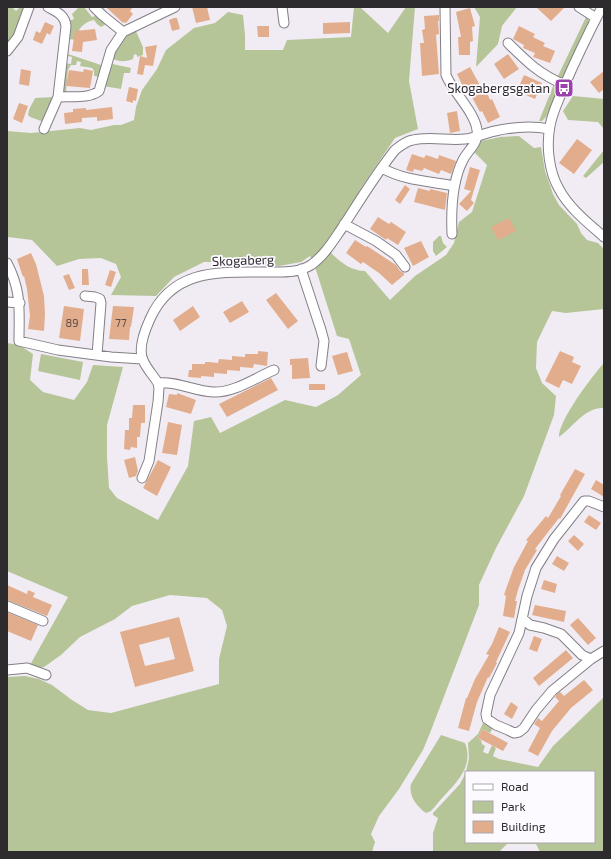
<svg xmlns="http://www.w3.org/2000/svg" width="611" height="859" font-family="'Exo 2',sans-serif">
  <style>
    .green { fill: #b5c598 }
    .building { fill: #e2ad8c; fill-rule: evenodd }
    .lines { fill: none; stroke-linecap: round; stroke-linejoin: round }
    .minor-casing { stroke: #837f86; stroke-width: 11 }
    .minor { stroke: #fff; stroke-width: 9 }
    .labels { text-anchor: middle; stroke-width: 3.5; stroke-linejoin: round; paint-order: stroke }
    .number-label { font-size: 11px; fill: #5a4c46 }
    .poi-label { font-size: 13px; fill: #2d2b2e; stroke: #fdfaff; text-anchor: end }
    .street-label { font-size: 13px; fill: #2d2b2e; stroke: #fdfaff }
  </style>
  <rect width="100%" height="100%" fill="#f1ecf4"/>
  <path class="green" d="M12 7 16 11 20 7H27L18 32 7 46V8Z
    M79 7H84L92 17 98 15 108 23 101 27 97 24 94 20C88 21 82 25 79 30L81 31 76 40 69 39 67 37 68 21 74 19 72 14Z
    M354 7H360L388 33 406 7H415L409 81 418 129 395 138 363 185 349 209 324 245C334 257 348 271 365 271L390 300 415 276 446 255 454 243 459 222 472 212 487 165 474 152 481 141 500 137 519 136 534 148 541 147 545 171 553 194 559 205 577 224 581 233 587 240 598 243 604 249V309L566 313 552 311 537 342 536 368 542 383 556 396 554 415 524 496 496 548 479 585V605L430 733 423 750 399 789 379 816 371 834 375 842 372 852H7V677L25 676 39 679 52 685 72 700 88 710 111 713 219 684V659L227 626 222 610 207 598 170 595 132 606 115 619 80 637 61 655 44 667 38 668 30 665 68 597 7 571V343L19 345 33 354 30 380 43 392 74 400 87 382 93 365 123 367 107 425V457L109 488 117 498 158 520 188 466 194 421 211 417 220 433 285 400 316 407 338 395 361 375 349 339 337 336 316 270 310 256 301 262 279 266 232 262H204L174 277 156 296 111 295 121 277 116 264 101 258 79 259 57 266 32 240 8 237 7 236V131L31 133 80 128 91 130 114 125H121L134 120 136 107 142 90 157 69 166 50 194 28 215 23 228 12 243 15 245 35V50H283L287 40 351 37Z
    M474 7H517L502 26 498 44 476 67 480 17Z
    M586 17 590 21 589 25 563 78H557Z
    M135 29 143 47V55L137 57V55L134 54 133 59C126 62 118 62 111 58L124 35Z
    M68 54 101 65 100 77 94 76V71L92 68 80 66 81 62 77 61 76 65H71L68 70 66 92 64 93 61 91 64 63 71 64 72 57 68 56Z
    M108 63 131 68 130 73H124L121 89 103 86Z
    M554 84 559 88 546 117 542 121H539Z
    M573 96 604 99V129L598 122 568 120 563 111Z
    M54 97 44 122 30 117 28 115C29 107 32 105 35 98Z
    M604 150V162L586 178 583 176Z
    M439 236H441L443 243 447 247 436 256 433 251V242Z
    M41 354 83 362 80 380 38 371Z
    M604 363V403H603L604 408C585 407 573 427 559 437 558 421 593 375 604 363Z
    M604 697V852H540L536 844H507L499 852H433V833L438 818 433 815V813L460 784 466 772V842H594V772H466L469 758 468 743 478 734 483 723 493 728 490 733 482 729 478 738 481 740 482 744 485 746 483 752 488 754 492 745 496 748 493 756 499 759 538 767 553 746Z
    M441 735 465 743C474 766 457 782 444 796 439 801 436 806 431 811L426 813C417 807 408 795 411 784Z"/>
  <path class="building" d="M106 7H133L130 11 133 14 126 23 124 22 123 23Z
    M192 7H207L210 20 196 23Z
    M536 7H565L551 21Z
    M470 8 475 26 472 27 473 41 470 42V55H459L458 37H461L456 12Z
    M439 15V21H438L439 34 436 35 439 74 422 76 420 43H424L422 30 425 29 424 16Z
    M174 18H177L180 29 172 31 169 20Z
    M45 22 54 26 50 35 47 33 42 44 33 40 36 31 40 33Z
    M350 22V33L323 34V23Z
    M257 26H269V37H258Z
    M519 26 535 34 533 37 545 43 543 46 555 51 550 63 533 57 535 53 523 48 524 45 513 39Z
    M95 29 97 40 83 42 82 52 72 51 75 31Z
    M157 45 153 66 145 65 143 75 137 74 140 56 147 58 145 47Z
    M508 54 519 69 504 79 494 64Z
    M470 67 482 89 485 88 490 100 492 99 500 117 488 123 482 111 480 112 468 90 465 91 457 74Z
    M21 69 31 71 29 86 19 84Z
    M84 69 93 71 90 88 66 86 69 70 83 72Z
    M604 71V89L599 93 590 82Z
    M524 75 542 83 535 99 517 91Z
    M129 87 138 89 136 101 133 100V103L126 101Z
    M19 103 28 106 22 123 13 119Z
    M112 107 113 119 97 121V117L82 118V122L65 124 64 113 73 112V109L86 108V110Z
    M457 111 460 131 450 133 447 113Z
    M577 139 592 150 574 174 559 163Z
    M412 154 424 158 426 155 438 159 439 155 456 161 451 174 441 170 439 174 424 168 422 171 414 169 413 172 406 170Z
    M470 167 480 170 471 200 474 203 467 211 459 204 471 191 464 189Z
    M405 185 410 189 400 204 395 200Z
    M418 188 430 191V189L447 193 445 210 414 202Z
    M378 217 389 224 391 222 406 232 398 245 387 238 386 240 370 229Z
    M509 218 516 231 498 240 491 227Z
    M355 240 366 247 367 246 396 265 400 271 404 273V275L392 285 379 273 363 262 361 264 346 253Z
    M421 241 429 257 413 266 404 248Z
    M31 253 36 264 44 296 45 314 44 331 28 329 30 316 27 289 24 276 23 277 17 259Z
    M82 269H88L89 285H82Z
    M110 270 116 272 111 287 105 285Z
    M69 274 75 288 69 290 63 276Z
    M276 293 298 321 288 329 266 300Z
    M242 301 249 312 230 323 223 312Z
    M64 306 84 309 80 341 59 338Z
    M113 306 134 307 131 327H130L129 340 109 339Z
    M193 306 200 317 180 331 173 320Z
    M258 351 268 352 267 366 254 364 253 368 240 367V371L227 370V374L214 373V377L201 376V378L188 377 189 370H192V364H205V362H209L218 363 219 359 232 360V356L245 357V354H258Z
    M560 351 574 357 572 362 581 366 572 384 563 380 559 388 545 381Z
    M347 352 353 371 338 375 332 356Z
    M308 358 310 378 292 379V365H290V359Z
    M271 378 278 390 227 417 219 404Z
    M309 384H325V390H309Z
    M177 393 196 400 191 414 166 407 169 394 177 395Z
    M133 405H145V423H141L140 437H137V448L131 447 130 450 124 449 125 430H129V418H132Z
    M168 422 182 425 177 455 162 453Z
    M135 457 138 471 136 476 129 478 124 460Z
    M158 460 171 467 157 496 143 488Z
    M575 469 585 474 560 519 559 518 535 549 537 550 525 570 518 590 515 601H517L514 618 503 616 506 596 504 595 506 589 514 567 528 541 526 540 546 516 548 518 561 496 560 495Z
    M596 480 604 485V497L591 489Z
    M589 515 601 523 596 530 584 522Z
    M574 535 584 544 578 551 568 541Z
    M557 556 569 563 564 571 552 564Z
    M544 580 557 584 555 593 541 589Z
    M7 585 27 594 28 590 35 593 33 597 52 605 47 616 7 600Z
    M535 605 566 611 564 622 532 615Z
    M7 612 38 625 31 641 7 631Z
    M179 617 194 671 135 687 120 632ZM169 637 175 659 145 666 139 645Z
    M578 618 596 638 588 645 570 625Z
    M499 627 510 632 496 662 497 663 489 678 488 677 477 702 469 731 458 728 466 698H467L475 679 489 655 486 654 492 644Z
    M534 636 542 639 537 652 529 649Z
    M566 650 573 658 539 686 533 678Z
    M584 680 593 690 571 708 552 731 538 756 528 751 540 728 534 724 538 718 542 721 559 701 555 697 557 694 560 692 564 696Z
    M511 702 518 707 512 719 504 714Z
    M482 729 508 743 503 751 478 738Z"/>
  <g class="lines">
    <g class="minor-casing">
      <path id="minor" d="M94 7 102 15 123 32
        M282 7 284 23
        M445 7 446 75C452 91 475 112 477 130 479 143 468 150 463 160 452 181 451 211 452 234
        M579 7 596 18
        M602 7C588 34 575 61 563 89 558 102 552 113 550 126 546 146 549 172 559 189 569 208 588 223 604 237
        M508 43C527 62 539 74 565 85
        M7 51 18 37 29 7
        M58 97C71 96 89 99 99 91L111 50 123 32 175 7
        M44 129 58 97 66 26C65 15 57 12 48 7
        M382 168C403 180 426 181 449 185
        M344 224 376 241 396 255 405 267
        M7 263C22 292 19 310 19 341L58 350 111 357 142 359
        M301 269 321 330 324 341 321 366
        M85 296 95 297 100 299 101 303 97 355
        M7 302 20 303
        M158 383C153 375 146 368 143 360 138 349 145 330 150 319 173 267 222 272 270 272 284 272 298 273 311 265 324 256 333 241 342 228 359 202 375 175 395 150 400 146 406 141 413 140 430 136 448 141 465 139 475 138 485 133 495 131 513 127 531 125 549 129
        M142 478 149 461 158 402 159 388 158 383C177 381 194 391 213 392 234 393 255 378 274 370
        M604 507 589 501H584L554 539 536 568 527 596 519 633 490 695 486 714 487 719 496 725 508 730 514 733 519 732 524 728 536 710 552 691 591 659 604 651
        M7 606 43 621
        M523 619 530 625 544 628 561 634 582 655 591 659
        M7 670 27 668 46 675"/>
    </g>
    <use href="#minor" class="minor"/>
  </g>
  <defs>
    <g id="bus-square" transform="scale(1)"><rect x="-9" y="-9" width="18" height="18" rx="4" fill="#9c41ab" stroke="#fdfaff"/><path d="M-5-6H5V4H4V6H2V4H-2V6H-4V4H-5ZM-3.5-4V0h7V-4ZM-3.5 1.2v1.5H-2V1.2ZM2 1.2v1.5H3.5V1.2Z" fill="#fff"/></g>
  </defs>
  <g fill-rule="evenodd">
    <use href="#bus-square" x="564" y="88"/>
  </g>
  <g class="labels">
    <g class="number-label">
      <text x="72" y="327">89</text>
      <text x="121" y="327">77</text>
    </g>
    <g class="poi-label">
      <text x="550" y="93">Skogabergsgatan</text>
    </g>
    <g class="street-label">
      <text transform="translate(243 260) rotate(-2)" y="5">Skogaberg</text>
    </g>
  </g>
  <rect width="611" height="859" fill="none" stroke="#2d2b2e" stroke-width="16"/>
  <rect x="465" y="771" width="130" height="72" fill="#fdfaff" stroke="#aaa7ab"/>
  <rect x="473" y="784" width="20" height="6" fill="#ffffff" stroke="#aaa7ab"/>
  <text x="501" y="791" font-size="12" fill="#2d2b2e">Road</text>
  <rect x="473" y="801" width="20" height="12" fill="#b5c598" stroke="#aaa7ab"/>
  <text x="501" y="811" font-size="12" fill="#2d2b2e">Park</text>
  <rect x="473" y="821" width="20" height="12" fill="#e2ad8c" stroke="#aaa7ab"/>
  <text x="501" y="831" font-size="12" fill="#2d2b2e">Building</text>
</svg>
